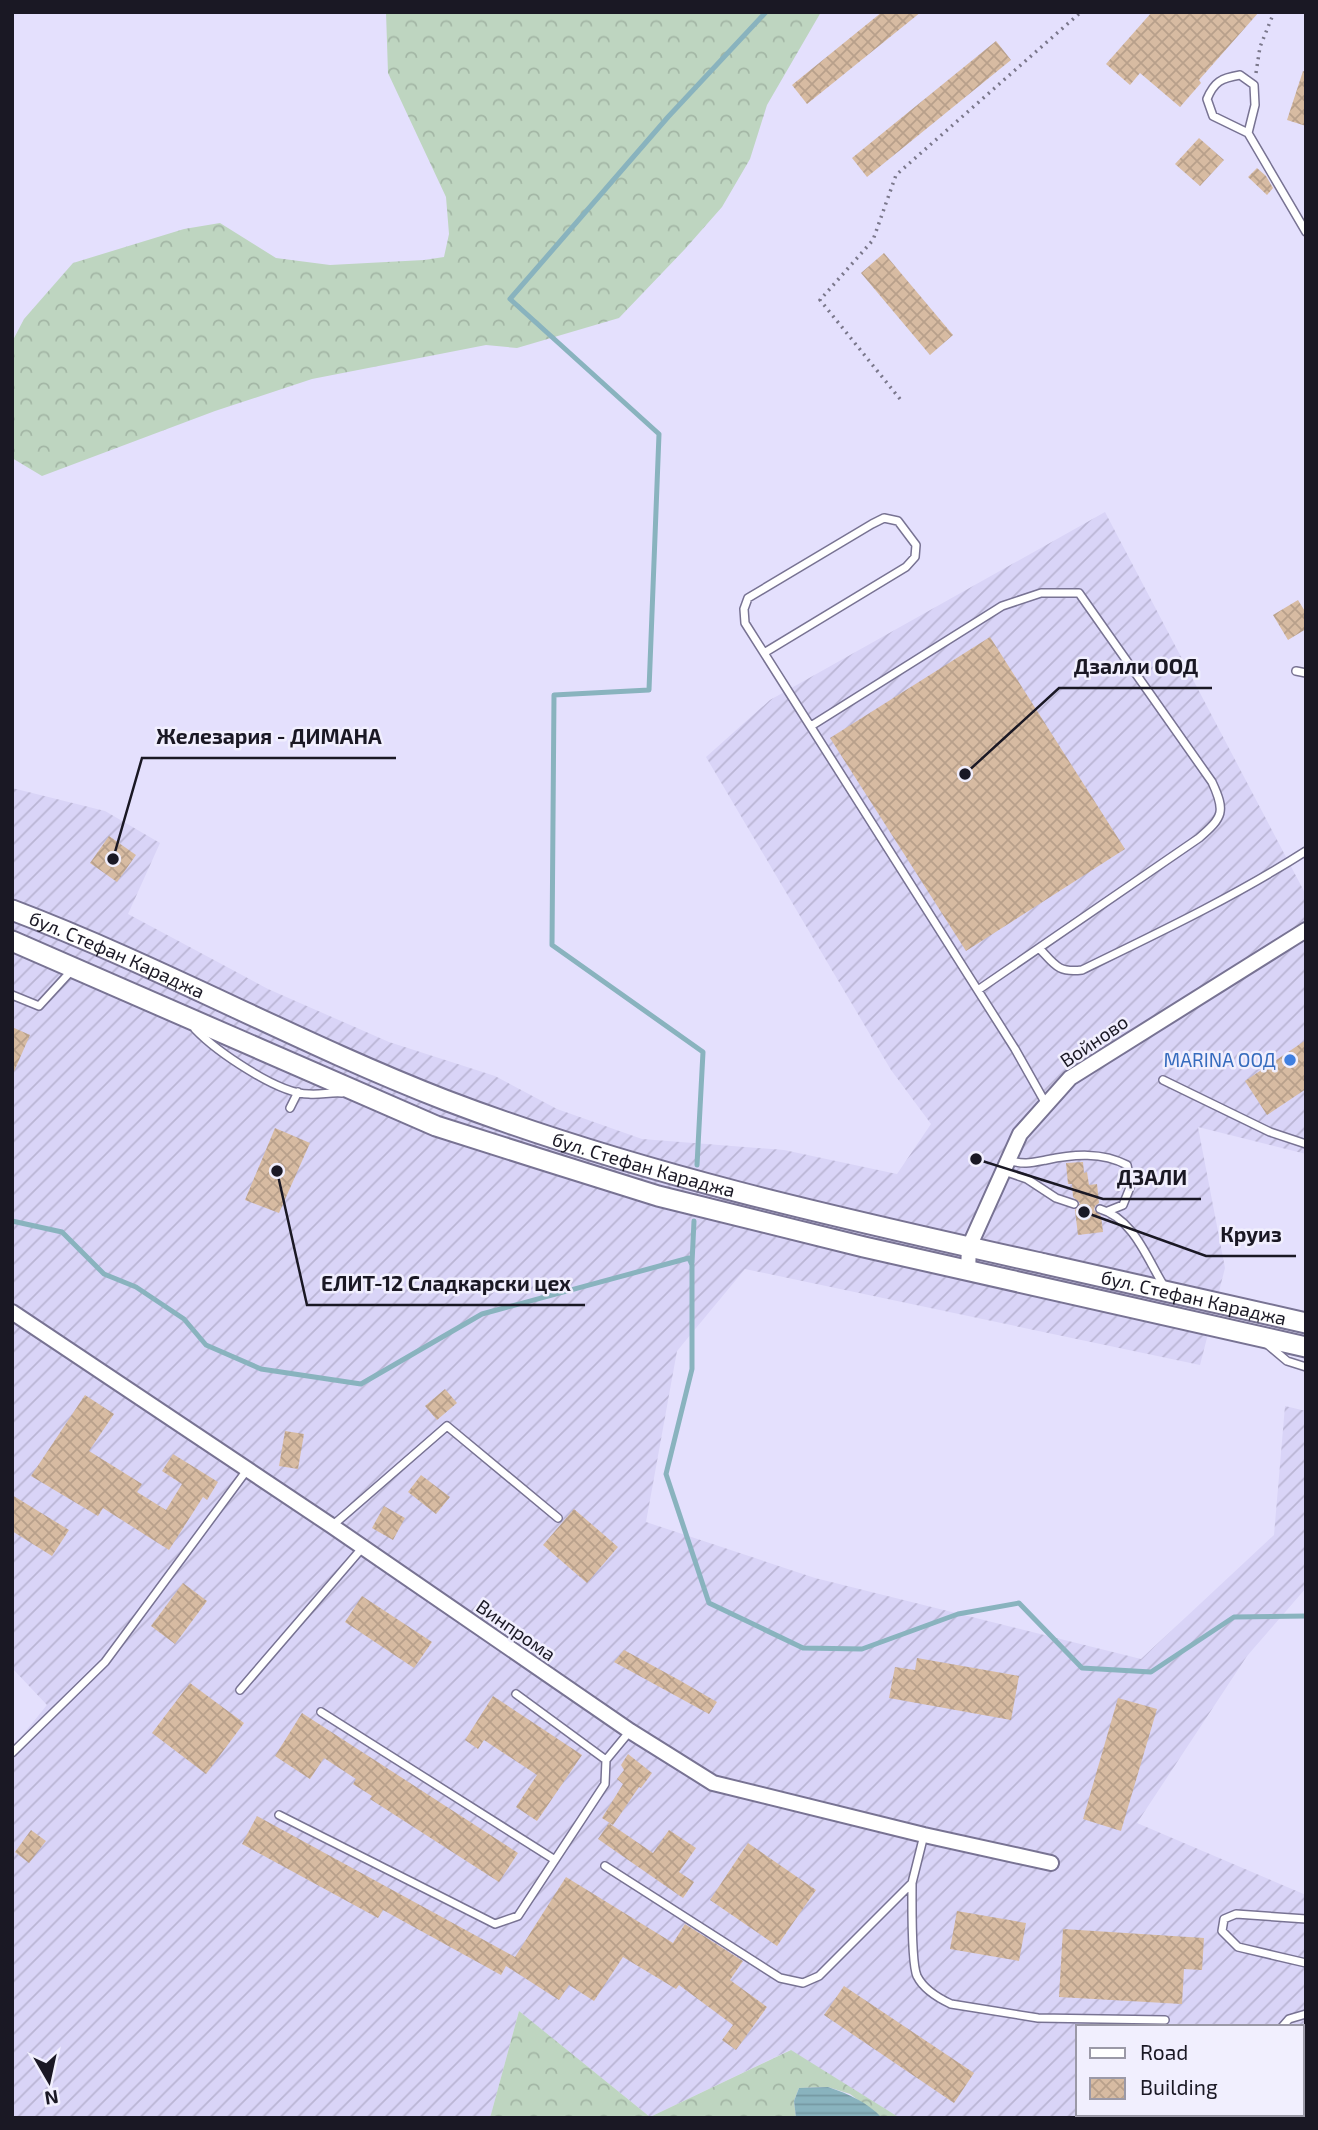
<svg xmlns="http://www.w3.org/2000/svg" width="1318" height="2130" font-family="'Exo 2',sans-serif">
  <style>
    .industrial { fill: url(#industrial-furrows); fill-rule: evenodd }
    .forest { fill: url(#forest-crowns) }
    .water { fill: url(#water-rules) }
    .lines { fill: none; stroke-linecap: round; stroke-linejoin: round }
    .stream { stroke: #89b3be; stroke-width: 5 }
    .building { fill: url(#building-cross-hatch) }
    .lane-casing { stroke: #787393; stroke-width: 10 }
    .street-casing { stroke: #787393; stroke-width: 18 }
    .secondary-casing { stroke: #787393; stroke-width: 23 }
    .path { stroke: #7a778b; stroke-width: 3.5; stroke-dasharray: 2 5; stroke-linecap: butt }
    .lane { stroke: #fff; stroke-width: 7 }
    .street { stroke: #fff; stroke-width: 14 }
    .secondary { stroke: #fff; stroke-width: 19 }
    .shop-dot { fill: #3f7fe0; stroke: #f1effe; stroke-width: 2.5 }
    .labels { text-anchor: middle; stroke-width: 5; stroke-linejoin: round; paint-order: stroke }
    .street-label { font-size: 19px; fill: #1a1824; stroke: #f1effe }
    .shop-label { font-size: 19px; fill: #366cbe; stroke: #f1effe; text-anchor: end }
    .leader { fill: none; stroke: #1a1824; stroke-width: 2.5 }
    .callout-dot { fill: #1a1824; stroke: #f1effe; stroke-width: 2.5 }
    .callout-label { font-size: 21px; text-anchor: middle; font-weight: bold; fill: #1a1824; stroke: #f1effe; stroke-width: 5; stroke-linejoin: round; paint-order: stroke }
  </style>
  <defs>
    <pattern id="industrial-furrows" width="10" height="10" patternUnits="userSpaceOnUse" patternTransform="scale(1.75)"><rect width="10" height="10" fill="#d9d4f7"/><path d="M-1 1l2-2M0 10L10 0M9 11l2-2" fill="none" stroke="#bab5d4"/></pattern>
    <pattern id="forest-crowns" width="20" height="18" patternUnits="userSpaceOnUse" patternTransform="scale(1.75)"><rect width="20" height="18" fill="#bed5c0"/><path d="M2 6a3 3 0 1 1 6 0M12 15a3 3 0 1 1 6 0" fill="none" stroke="#a3b6a5"/></pattern>
    <pattern id="water-rules" width="6" height="5" patternUnits="userSpaceOnUse" patternTransform="scale(1.75)"><rect width="6" height="5" fill="#89b3be"/><path d="M0 2.5h6" fill="none" stroke="#7699a3"/></pattern>
    <pattern id="building-cross-hatch" width="8" height="8" patternUnits="userSpaceOnUse" patternTransform="scale(1.75)"><rect width="8" height="8" fill="#d7bba2"/><path d="M0 0l8 8M0 8l8-8" fill="none" stroke="#b8a08b"/></pattern>
  </defs>
  <rect width="100%" height="100%" fill="#e4e0fd"/>
  <path class="industrial" d="M1105 512 1306 895V1154L1198 1127 1225 1268 1200 1365 745 1269 677 1351 646 1522 815 1578 1141 1659 1274 1535 1285 1406 1306 1411V1588L1247 1656 1137 1823 1306 1895V2118H900L790 2050 650 2117 519 2011 490 2118H12V1748L47 1705 12 1668V788L105 811 160 843 128 914 268 989 389 1042 495 1076 557 1109 642 1139 784 1150 897 1174 931 1124 891 1070 706 757 770 700ZM1078 2027H1302V2114H1078Z"/>
  <path class="forest" d="M386 12H821L767 105 750 159 722 207 685 249 619 318 517 348 486 345 312 379 215 411 42 476 12 458V342L24 319 73 263 184 229 220 223 276 258 330 265 424 260 444 257 449 234 446 197 388 73Z
    M519 2011 650 2117 791 2050 900 2118H882L850 2094 828 2087 799 2088 794 2101 796 2118H490Z"/>
  <path class="water" d="M828 2087C849 2094 867 2102 882 2118H796L794 2101 799 2088Z"/>
  <g class="lines">
    <path class="stream" d="M697 1165 703 1052 552 945 554 695 649 690 659 434 510 299 668 117 766 12
      M12 1221 62 1232 104 1274 136 1287 184 1319 206 1345 261 1369 361 1384 482 1314 689 1258 692 1265V1369L666 1474 709 1603 803 1648 862 1649 958 1614 1019 1603 1082 1668 1151 1672 1234 1617 1306 1616
      M692 1263 694 1221"/>
  </g>
  <path class="building" d="M882 12H921L807 104 792 85Z
    M1152 12H1259L1199 80 1201 83 1180 107 1140 73 1130 85 1106 64Z
    M996 41 1011 60 867 177 852 158Z
    M1303 71 1306 72V126L1287 120Z
    M1199 138 1224 160 1200 186 1175 164Z
    M1257 168 1266 176 1273 188 1267 195 1248 177Z
    M884 253 953 335 930 355 861 273Z
    M1298 600 1306 613V629L1288 640 1273 615Z
    M990 637 1125 849 966 951 830 738Z
    M109 836 136 855 117 882 90 863Z
    M12 1027 30 1035 12 1076Z
    M1306 1040V1089L1267 1115 1245 1081Z
    M275 1128 310 1143 279 1213 245 1200Z
    M1083 1162 1084 1173 1087 1172 1089 1185 1097 1184 1099 1203 1095 1206 1094 1210 1101 1216 1103 1232 1078 1235 1075 1210 1080 1203 1073 1197 1072 1184H1068L1066 1163Z
    M445 1389 457 1403 437 1420 425 1406Z
    M85 1395 114 1414 89 1451 142 1484 137 1492 166 1510 182 1484 162 1471 173 1454 218 1482 207 1500 203 1497 169 1550 103 1508 98 1516 31 1476Z
    M285 1431 304 1434 298 1469 279 1466Z
    M421 1475 450 1497 436 1514 408 1492Z
    M12 1495 69 1530 52 1556 12 1531Z
    M384 1506 405 1518 393 1540 372 1528Z
    M574 1509 618 1547 587 1583 543 1545Z
    M183 1583 207 1601 175 1644 151 1626Z
    M362 1596 432 1642 414 1668 345 1622Z
    M624 1650 679 1680 717 1702 709 1714 614 1662Z
    M917 1658 1019 1676 1011 1720 889 1698 895 1667 915 1670Z
    M190 1683 244 1723 206 1774 152 1733Z
    M493 1696 582 1755 537 1821 516 1807 537 1775 484 1740 478 1749 465 1740Z
    M1118 1698 1157 1709 1121 1831 1083 1819Z
    M302 1713 518 1853 499 1882 370 1799 372 1796 353 1784 356 1779 324 1758 310 1779 275 1756Z
    M628 1754 652 1773 641 1788 639 1787 613 1825 602 1818 623 1784 617 1779 624 1770 621 1765Z
    M257 1816 515 1957 566 1877 673 1943 685 1924 743 1961 730 1980 767 2007 736 2050 722 2040 733 2025 679 1985 676 1989 623 1957 594 2001 569 1985 559 2000 506 1966 501 1975 383 1910 378 1918 242 1844Z
    M609 1823 653 1853 669 1830 696 1848 679 1872 694 1882 683 1898 598 1839Z
    M31 1830 46 1841 29 1863 15 1852Z
    M748 1843 816 1890 777 1946 710 1900Z
    M957 1911 1026 1923 1019 1961 950 1949Z
    M1063 1929 1204 1938 1202 1970 1184 1969 1182 2004 1059 1997Z
    M844 1986 974 2073 954 2103 824 2015Z"/>
  <g class="lines">
    <g class="lane-casing">
      <path id="lane" d="M1248 133 1255 105 1254 85 1240 75C1221 78 1214 82 1207 99L1213 116 1248 133 1306 232
        M764 653 906 567 915 557 916 545 898 521 884 518 872 524 748 598 744 609 745 623 1015 1049 1046 1104
        M1296 671 1306 673
        M811 726 1002 606 1041 593H1079L1212 782C1226 812 1223 817 1199 838L978 990
        M1039 948C1055 965 1058 973 1082 970 1158 933 1234 897 1306 851
        M12 995 39 1006 73 969
        M195 1029C216 1051 278 1094 309 1094 320 1095 331 1092 342 1093
        M1163 1080 1270 1132 1306 1144
        M290 1108 298 1092
        M1008 1160C1023 1165 1031 1163 1046 1160 1074 1154 1102 1152 1127 1165L1131 1185 1123 1205 1108 1211
        M1004 1171 1027 1179 1056 1198 1074 1204
        M1100 1209C1134 1219 1147 1259 1164 1286
        M1268 1345 1287 1361 1306 1367
        M332 1526 447 1426 558 1518
        M240 1690 363 1547
        M321 1712 555 1860
        M12 1753 105 1662 247 1470
        M606 1760 630 1731
        M279 1815 495 1924 518 1916 605 1784 606 1760 516 1694
        M605 1866 780 1978 803 1983 819 1976 912 1883 924 1835
        M912 1883C912 1901 911 1962 917 1976 924 1990 938 1998 951 2004L1038 2018 1165 2020
        M1306 1919 1236 1914 1224 1919 1222 1931 1238 1947 1306 1963
        M1282 2027 1289 2019 1306 2014
        M1259 2118 1261 2114"/>
    </g>
    <g class="street-casing">
      <path id="street" d="M968 1271 969 1247 1020 1134 1070 1078 1306 930
        M12 1312 332 1526 630 1731 713 1783 924 1835 1051 1863"/>
    </g>
    <g class="secondary-casing">
      <g id="secondary">
        <path id="s1" d="M12 910C160 966 298 1043 445 1100 639 1174 843 1219 1045 1264 1132 1283 1219 1304 1306 1323"/>
        <path d="M12 941 436 1126 540 1159 658 1196 864 1247 1306 1347"/>
      </g>
    </g>
    <path class="path" d="M1256 73 1260 47 1274 12
      M900 399 820 300 873 240 896 175 1081 12"/>
    <use href="#lane" class="lane"/>
    <use href="#street" class="street"/>
    <use href="#secondary" class="secondary"/>
  </g>
  <circle class="shop-dot" cx="1290" cy="1060" r="7"/>
  <g class="labels">
    <g class="street-label">
      <text dy="7" stroke="none"><textPath href="#s1" startOffset="114">бул. Стефан Караджа</textPath></text>
      <text transform="translate(1094 1041) rotate(-34)" y="7">Войново</text>
      <text dy="7" stroke="none"><textPath href="#s1" startOffset="682">бул. Стефан Караджа</textPath></text>
      <text dy="7" stroke="none"><textPath href="#s1" startOffset="1248">бул. Стефан Караджа</textPath></text>
      <text transform="translate(516 1630) rotate(35)" y="7">Винпрома</text>
    </g>
    <g class="shop-label">
      <text x="1276" y="1067">MARINA ООД</text>
    </g>
  </g>
  <path class="leader" d="M965 774L1059 688H1212M113 859L142 758H396M976 1159L1103 1199H1201M1084 1212L1206 1256H1296M277 1171L307 1305H585"/>
  <g class="callout-dot">
    <circle cx="965" cy="774" r="7"/>
    <circle cx="113" cy="859" r="7"/>
    <circle cx="976" cy="1159" r="7"/>
    <circle cx="1084" cy="1212" r="7"/>
    <circle cx="277" cy="1171" r="7"/>
  </g>
  <g class="callout-label">
    <text x="1136" y="674">Дзалли ООД</text>
    <text x="269" y="744">Железария - ДИМАНА</text>
    <text x="1152" y="1185">ДЗАЛИ</text>
    <text x="1251" y="1242">Круиз</text>
    <text x="446" y="1291">ЕЛИТ-12 Сладкарски цех</text>
  </g>
  <rect width="1318" height="2130" fill="none" stroke="#1a1824" stroke-width="28"/>
  <rect x="1076" y="2025" width="228" height="91" fill="#f1effe" stroke="#9b99a7" stroke-width="2"/>
  <rect x="1090" y="2048" width="35" height="10" fill="#ffffff" stroke="#9b99a7" stroke-width="2"/>
  <text x="1140" y="2060" font-size="21" fill="#1a1824">Road</text>
  <rect x="1090" y="2078" width="35" height="21" fill="url(#building-cross-hatch)" stroke="#9b99a7" stroke-width="2"/>
  <text x="1140" y="2095" font-size="21" fill="#1a1824">Building</text>
  <g transform="translate(49 2081) rotate(171)" stroke="#f1effe" stroke-width="5" paint-order="stroke">
  <path d="M0-5L12 26L0 18L-12 26Z" fill="#1a1824"/>
  <text y="-10" font-size="19" font-weight="bold" text-anchor="middle" fill="#1a1824">N</text>
  </g>
</svg>
